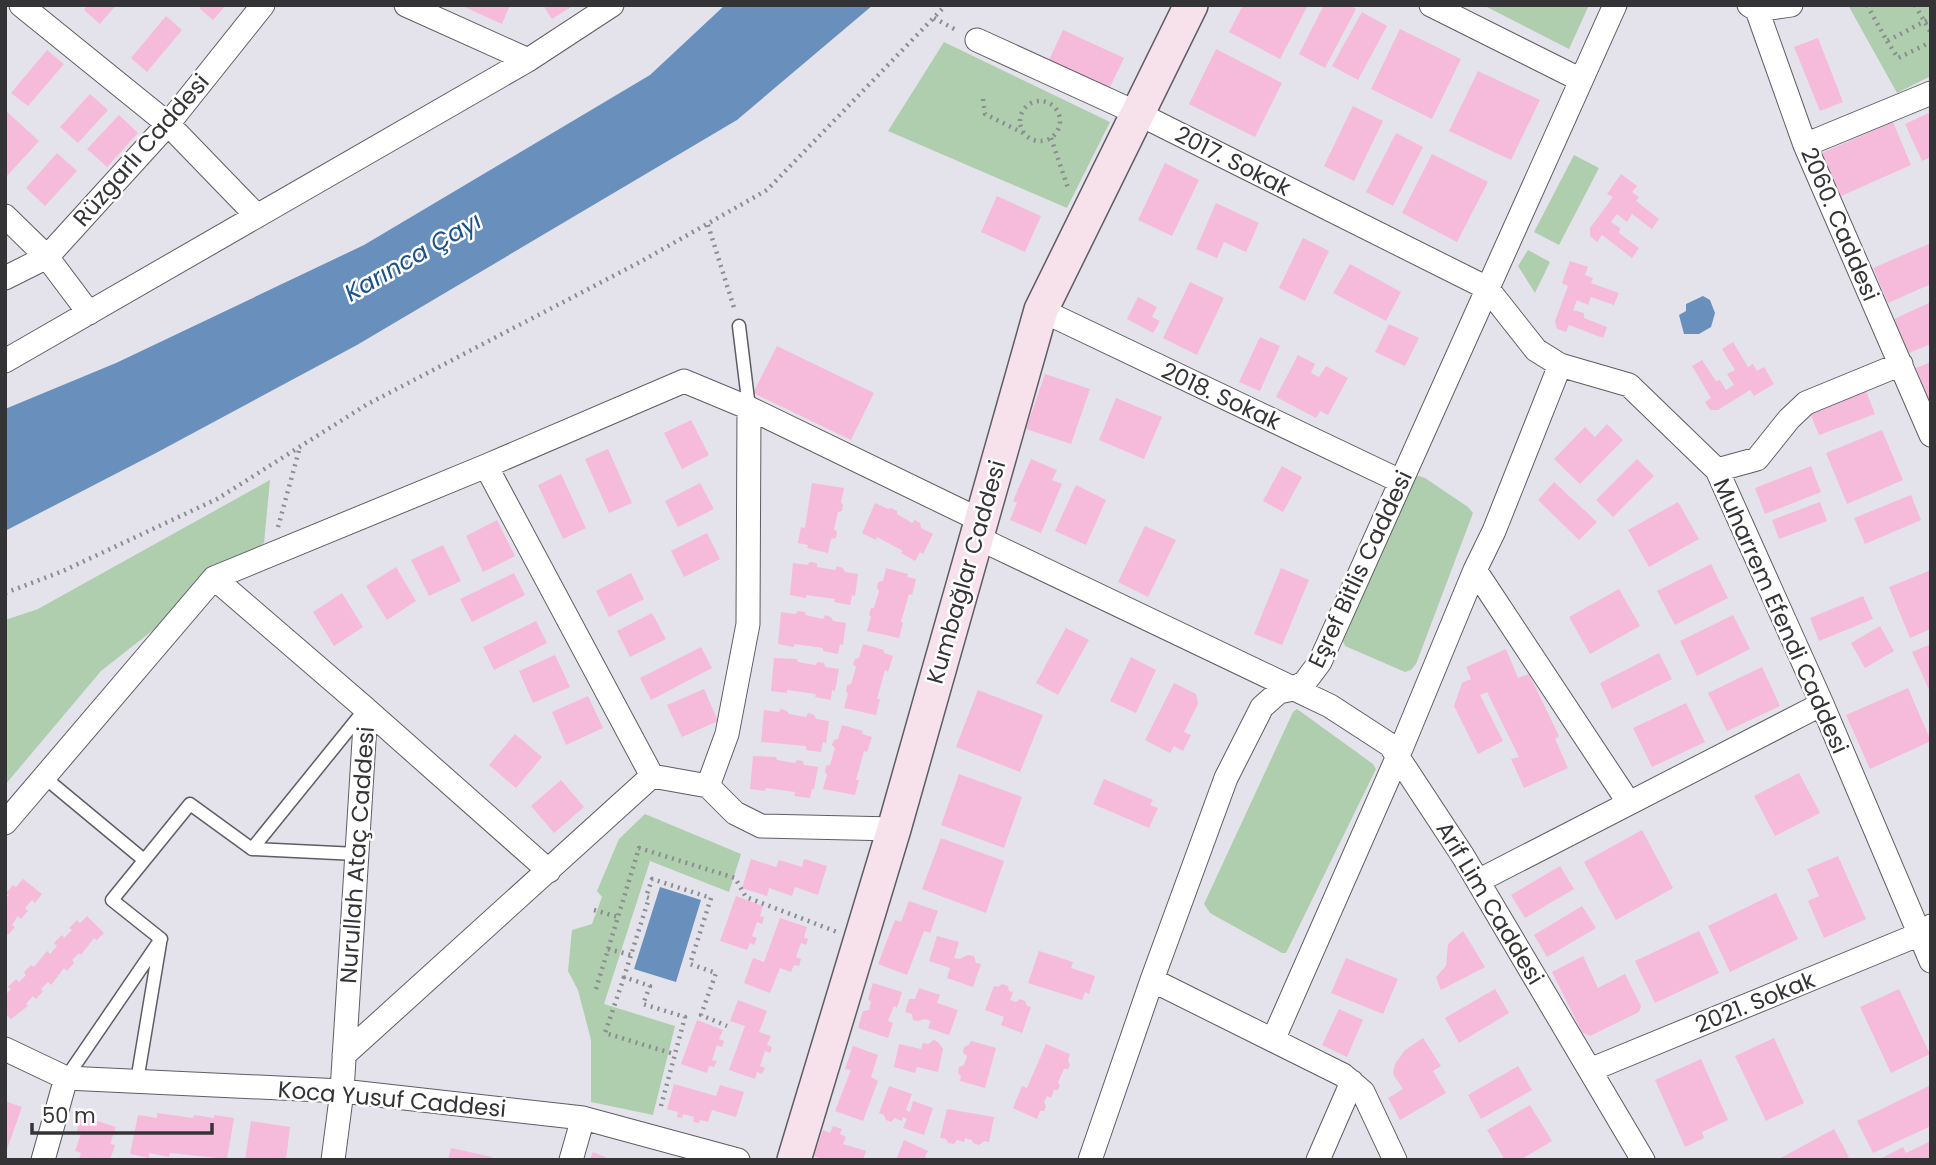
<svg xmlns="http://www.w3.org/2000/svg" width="1936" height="1165" font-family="Poppins,sans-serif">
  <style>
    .green { fill: #aecead }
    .water { fill: #6990bc }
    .building { fill: #f6bada }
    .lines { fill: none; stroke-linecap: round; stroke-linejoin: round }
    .lane-casing { stroke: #5e5d65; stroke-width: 15 }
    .street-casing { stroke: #5e5d65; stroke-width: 25 }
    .secondary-casing { stroke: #5e5d65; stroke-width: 36 }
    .path { stroke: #8c8c92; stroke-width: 4.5; stroke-dasharray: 2 5; stroke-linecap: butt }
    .lane { stroke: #fff; stroke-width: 12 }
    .street { stroke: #fff; stroke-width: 23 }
    .secondary { stroke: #f7e2ec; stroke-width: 33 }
    .labels { text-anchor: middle; stroke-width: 5; stroke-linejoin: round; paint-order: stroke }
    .street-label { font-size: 23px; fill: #343437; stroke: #fff }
    .water-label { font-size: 24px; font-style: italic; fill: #19528a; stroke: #fff }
  </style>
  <rect width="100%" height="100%" fill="#e4e3ec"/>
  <path class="green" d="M1483 5H1589L1569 49Z
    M1848 5H1931V76L1897 93Z
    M944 42 1110 122 1067 208 888 131Z
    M1574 155 1599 168 1559 245 1534 232Z
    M1528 250 1550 262 1535 293 1518 266Z
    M1419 476 1425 478 1468 507 1473 513 1416 664 1411 670 1405 672 1345 646 1342 639 1412 478Z
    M270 480 264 543 101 671 5 785V620L38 609Z
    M1297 709 1373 764 1376 769 1286 953H1282L1210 913 1204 904 1293 712Z
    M645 814 741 854 729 892 650 861 604 1004 675 1026 653 1115 591 1102V1040L578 990 568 971 572 930 592 924 602 897 597 891 619 839Z"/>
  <path class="water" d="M725 5H873L737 120 357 345 156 453 5 531V409L116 363 364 245 650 75Z
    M1703 296 1710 300 1715 313 1711 327 1699 334H1684L1679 315 1686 311V304Z
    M660 887 701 900 676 982 634 969Z"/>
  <path class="building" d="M88 5H116L100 24 84 10Z
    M202 5H226L213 20 199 8Z
    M460 5H510L502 24Z
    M543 5H574L552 19Z
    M1243 5H1308L1280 59 1229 32Z
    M1324 5H1349L1356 9 1325 68 1299 54Z
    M1362 12 1387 26 1358 80 1332 66Z
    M166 16 182 30 147 72 131 58Z
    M1400 29 1461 59 1432 119 1371 89Z
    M1063 30 1124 58 1109 89 1049 60Z
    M1818 38 1843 102 1820 111 1794 47Z
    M1216 49 1282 83 1255 137 1189 104Z
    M47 50 64 64 28 106 11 93Z
    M1478 71 1540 100 1511 160 1449 131Z
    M90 94 108 110 78 143 60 127Z
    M1353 106 1383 121 1354 181 1324 166Z
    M5 110 39 141 7 176 5 174Z
    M1931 112V157L1922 161 1905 124Z
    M119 115 138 133 107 167 87 149Z
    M1893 122 1911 165 1841 196 1822 153Z
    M1396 133 1423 147 1393 206 1366 192Z
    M57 153 77 171 45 206 26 188Z
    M1432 154 1488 182 1457 242 1402 213Z
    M1165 163 1199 180 1172 236 1138 220Z
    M1621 174 1637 186 1632 192 1639 197 1636 201 1659 219 1652 229 1632 214 1627 222 1617 214 1611 222 1620 228 1619 233 1639 248 1632 258 1602 235 1597 242 1590 236V228L1613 197 1607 194Z
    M997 196 1041 216 1025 252 981 232Z
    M1216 203 1259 223 1246 252 1224 242 1217 258 1196 249Z
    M1303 238 1329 251 1305 301 1279 288Z
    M1931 243V284L1888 303 1873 268Z
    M1570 261 1588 267 1585 275 1593 278 1591 283 1619 293 1614 305 1591 297 1588 305 1577 300 1573 310 1584 313V318L1607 327 1603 338 1569 325 1566 332 1557 329 1555 321 1568 286 1562 283Z
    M1350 264 1401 292 1386 321 1333 293Z
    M1190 282 1224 298 1197 355 1163 338Z
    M1138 297 1157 307 1152 317 1160 321 1153 333 1127 319Z
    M1931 302V344L1909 353 1894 319Z
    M1389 324 1419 338 1405 366 1375 352Z
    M1260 337 1280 346 1260 391 1239 382Z
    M1733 342 1748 367 1753 364 1757 371 1764 367 1774 384 1754 396 1750 390 1718 410H1710L1705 402 1711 398 1692 366 1702 360 1716 381 1720 380 1726 390 1734 385 1727 374 1735 370 1722 349Z
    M777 346 874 393 851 440 753 393Z
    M1298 355 1315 364 1311 373 1319 377 1326 366 1348 378 1328 415 1320 411 1316 418 1276 397Z
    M1931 362V405L1916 368Z
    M1045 374 1090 389 1071 444 1026 429Z
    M1865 388 1875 414 1819 435 1809 410Z
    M1116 398 1162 417 1144 459 1099 440Z
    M691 420 709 455 682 469 664 433Z
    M1607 424 1623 440 1580 484 1554 459 1585 427 1595 437Z
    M1882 430 1903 480 1847 504 1826 453Z
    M608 449 632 503 609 513 585 459Z
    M1031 459 1057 470 1052 480 1062 484 1041 533 1010 520 1017 503 1013 501Z
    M1637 459 1654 476 1613 517 1596 500Z
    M1282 466 1302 477 1283 512 1263 501Z
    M1811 466 1821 492 1765 514 1755 488Z
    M561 474 586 528 563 539 538 485Z
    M1554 482 1597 522 1579 540 1538 500Z
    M700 483 714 509 678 527 665 501Z
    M812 483 844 488 841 502 843 505 842 511 838 512 834 529 837 532 836 538 831 539 828 553 807 548 808 545 798 543 801 527 805 528Z
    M1076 485 1106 500 1086 545 1055 531Z
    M1911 495 1921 520 1865 544 1854 518Z
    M1678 502 1699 539 1649 567 1628 530Z
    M1820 502 1827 521 1779 539 1772 520Z
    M875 503 888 509 891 508 897 511V514L912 523 915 520 920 523 921 528 933 534 923 554 920 552 915 561 901 553 903 551 877 537 876 540 862 533Z
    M497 520 515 556 483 572 466 536Z
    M1145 526 1176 540 1148 597 1118 582Z
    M707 533 720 559 684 577 671 551Z
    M443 545 461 581 429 596 411 560Z
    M810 562 817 563V567L835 570 837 566 843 568 845 572 858 574 855 596 852 595 850 605 834 602 835 599 806 595V598L790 595 793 563 807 565Z
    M1711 564 1728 598 1675 625 1657 591Z
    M396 567 416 601 387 620 366 586Z
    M886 568 908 574 907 577 916 579 912 595 909 594 901 622 903 623 899 638 867 631 871 617 869 614 871 608H874L879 591 877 588 878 582 883 581Z
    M1281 568 1309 580 1282 645 1254 634Z
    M1931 570V629L1910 638 1889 587Z
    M514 573 525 595 472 622 460 599Z
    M631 573 644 599 609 617 596 591Z
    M1619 589 1640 626 1590 654 1569 617Z
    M342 593 363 627 334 646 313 612Z
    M1863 596 1873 619 1819 641 1810 618Z
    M798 611 805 612 806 615 823 619 825 615 831 617 833 621 846 623 843 645 840 644 838 654 823 651V648L794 644V647L778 644 781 612 795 614Z
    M652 613 666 639 630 657 617 631Z
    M1733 615 1750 649 1697 676 1680 641Z
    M536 621 547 643 494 670 483 647Z
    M1880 626 1894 651 1865 668 1851 643Z
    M1066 628 1089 640 1058 695 1036 683Z
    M863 644 884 650V653L893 656 888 672 885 670 877 699H880L876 715 844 708 848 694 846 691 847 685 851 684 856 667 853 664 855 659 859 658Z
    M1931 644V694L1912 652Z
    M701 647 712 668 651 700 640 678Z
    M1506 649 1518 678 1529 674 1559 736 1555 739 1568 768 1524 788 1511 759 1519 757 1487 692 1480 695 1503 741 1478 754 1454 706 1462 683 1471 679 1466 667Z
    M1659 653 1672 679 1612 709 1600 683Z
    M555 655 570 687 533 703 519 671Z
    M1131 657 1156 670 1136 713 1110 701Z
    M774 658 797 659 798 662 815 665 818 662 824 663 825 667 839 669 835 691 832 690 831 700 815 697 816 694 787 690V693L771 691Z
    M1762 667 1780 706 1727 731 1708 693Z
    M1174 683 1196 694 1198 704 1184 732 1191 735 1183 751 1174 746 1170 753 1145 740Z
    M1908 688 1931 741 1870 769 1846 715Z
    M704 689 718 721 682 737 667 705Z
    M978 690 1043 715 1020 772 956 747Z
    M588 696 603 728 566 745 552 712Z
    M1686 703 1705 742 1652 767 1633 728Z
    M781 709 787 711 789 714 806 717 808 713 814 715 816 719 829 721 826 743 823 742 821 752 806 750V746L761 742 764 710 779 712Z
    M842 725 863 731 862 734 872 737 867 752 864 751 856 780H859L855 795 823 789 827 775 825 772 826 766 830 765 835 748 832 745 834 740 838 739Z
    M515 734 542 757 516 788 489 765Z
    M753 756 776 757 777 760 795 763 797 760 803 761 804 765 818 767 814 789H812L810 798 794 796 795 792 766 788 765 791 750 789Z
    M1799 773 1820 813 1775 836 1754 796Z
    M959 774 1022 797 1004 848 941 825Z
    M1104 779 1153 800 1150 805 1158 808 1149 828 1093 804Z
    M561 780 584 807 554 833 531 806Z
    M1642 830 1673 888 1616 920 1584 862Z
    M941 838 1004 861 986 913 922 889Z
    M1838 856 1866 919 1824 938 1808 901 1819 896 1807 869Z
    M751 859 776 867 779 860 802 867 804 859 827 866 818 895 795 887 792 896 769 888 767 896 742 888Z
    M1560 866 1574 889 1525 918 1511 895Z
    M23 879 42 894 35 903 32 900 25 908 28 911 21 919 18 916 12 925 15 927 8 935 5 933V899L9 895 6 893 13 885 16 887Z
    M1776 893 1798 939 1730 972 1708 926Z
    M736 896 763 906 760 916 764 917 762 924 757 922 752 936 757 938 754 945 750 943 747 950 720 941Z
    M909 901 938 911 930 933 924 931 907 975 878 964 895 920 901 922Z
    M1582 906 1596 928 1547 957 1534 935Z
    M87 916 104 933 97 940 94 938 81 955 79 953 72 960 74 963 67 971 64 968 51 985 48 982 41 989 43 991 36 999 33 996 26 1004 28 1006 11 1019 5 1013V995L11 989 8 987 16 979 19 982 26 975 24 972 31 965 34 967 47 951 50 954 57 946 54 943 62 935 64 938 72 930 69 928 77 920 80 923Z
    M780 918 807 927 804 937 808 939 806 945 801 943 796 957 801 959 799 966 794 965 791 972 780 968 770 993 744 983 753 958 764 962Z
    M1463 931 1485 967 1441 990 1436 977 1446 966 1448 944Z
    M1699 931 1719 973 1655 1003 1635 961Z
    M937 936 959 942 954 958 959 959 968 955 974 956 976 963 981 964 973 987 947 978 950 968 929 961Z
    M1039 951 1073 962 1071 968 1095 976 1089 994 1085 992 1082 1000 1028 983Z
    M1583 956 1598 988 1625 974 1641 1006 1639 1012 1590 1036 1582 1032 1552 972Z
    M1346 958 1398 979 1383 1014 1331 993Z
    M873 983 902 992 897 1008 894 1006 888 1021 893 1023 888 1038 858 1028 863 1011 869 1010 871 1002 868 999Z
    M1002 984 1008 986 1009 991 1013 992 1010 1000 1016 1002 1020 999 1025 1001 1027 1006 1031 1007 1022 1033 1001 1025 1004 1017 985 1010 994 986 998 987Z
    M919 988 940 995 937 1003 958 1010 949 1035 928 1028 931 1021 925 1019 917 1021 913 1020 912 1014 905 1012 909 999H915Z
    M1495 989 1509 1013 1459 1043 1445 1018Z
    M1899 989 1930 1054 1891 1073 1860 1007Z
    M738 1000 767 1011 759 1032 771 1036 767 1045 772 1047 770 1053 765 1051 760 1066 765 1068 762 1074 757 1072 755 1079 729 1070 745 1026 730 1021Z
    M1339 1009 1363 1020 1347 1057 1322 1045Z
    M697 1020 723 1030 719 1039 724 1041 722 1047 717 1045 712 1060 717 1061 714 1067 709 1066 707 1073 681 1064Z
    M1423 1038 1441 1066 1433 1071 1446 1093 1400 1120 1388 1098 1403 1089 1393 1074 1395 1064 1405 1050Z
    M1774 1038 1804 1103 1766 1121 1735 1056Z
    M934 1040 938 1042 943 1049 938 1072 917 1067 915 1073 894 1067 899 1044 921 1049 923 1043 928 1044Z
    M971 1041 996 1048 985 1088 960 1081 961 1076 958 1073 959 1067 964 1065 967 1056 963 1053 964 1047 969 1045Z
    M1046 1044 1070 1054 1068 1060 1070 1065 1068 1069H1064L1058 1082 1060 1086 1058 1090H1054L1051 1098 1047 1096 1044 1102 1046 1107 1044 1111H1040L1037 1119 1013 1108 1022 1086 1027 1088Z
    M853 1046 878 1055 871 1077 878 1081 863 1121 835 1111 851 1070 845 1069Z
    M1701 1059 1728 1120 1702 1132 1704 1138 1685 1147 1655 1080Z
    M1518 1066 1532 1090 1481 1119 1468 1095Z
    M674 1084 716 1096 720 1085 744 1092 736 1117 712 1110 708 1122 700 1120 699 1123 693 1122 694 1117 683 1114 682 1118 677 1117 678 1112 667 1109Z
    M1931 1085V1126L1873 1153 1857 1121Z
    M889 1086 912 1094 906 1110 910 1112 913 1101 933 1108 924 1135 903 1128 907 1119 903 1117 902 1121 895 1118 891 1122 886 1120 884 1115 879 1113Z
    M5 1101 22 1107 6 1152H5Z
    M1530 1105 1552 1141 1520 1160H1505L1487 1130Z
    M947 1109 994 1117 989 1142 984 1141 979 1145 973 1143 972 1140 965 1138 964 1142 957 1140 954 1144 948 1143 946 1139 940 1138Z
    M157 1113 193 1118 194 1115 214 1118V1115L234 1118 227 1159 170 1153 169 1157 149 1153V1158L130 1154 138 1115 157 1118Z
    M82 1116 116 1127 110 1144 115 1145 110 1160H79L81 1153 75 1151 81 1134 76 1133Z
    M251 1121 290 1127 286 1160H245Z
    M833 1126 842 1129 840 1134 846 1137 843 1144 866 1151 863 1160H824L814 1156 823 1130 830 1133Z
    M1834 1129 1849 1157 1843 1160H1777Z
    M904 1140 928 1151 925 1156 927 1160H896Z
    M1931 1141V1160H1878L1903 1147 1906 1153Z
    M451 1148 492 1157 491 1160H448Z
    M593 1152 612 1160H590Z"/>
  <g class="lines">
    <g class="lane-casing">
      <path id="lane" d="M739 326 749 408
        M44 777 144 860
        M252 849 362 713
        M161 939 112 900 190 804 252 849 357 854
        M66 1078 161 939
        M137 1081 160 943"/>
    </g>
    <g class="street-casing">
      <path id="street" d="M21 5 168 124 257 216
        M406 5 528 60
        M1431 5 1581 80
        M1749 5 1757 10 1791 5
        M1757 10 1805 145 1931 435
        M977 40 1139 114 1487 288 1536 350 1560 365 1629 385 1717 470 1822 704 1931 961
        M1805 145 1931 93
        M5 216 47 257 89 313
        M5 278 47 257 168 124 263 5
        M1041 310 1400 481
        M5 361 528 60 612 5
        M1560 365 1494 531 1475 570 1629 803
        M486 466 652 776
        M1717 470 1757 459 1789 419 1806 403 1901 364
        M976 537 1330 706 1390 745 1463 856 1643 1160
        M214 578 366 709 342 1091 333 1160
        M366 709 549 871
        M708 786 735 813 761 826 894 829
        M5 823 214 578 486 466 684 381 749 408 980 520
        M1478 881 1822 704
        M1152 980 1343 1075 1363 1092 1395 1160
        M1273 1040 1398 756 1475 570
        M5 1049 66 1078 342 1091 583 1118 738 1160
        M344 1055 652 776 708 786 727 734 748 624 749 408
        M1590 1070 1920 934 1931 926
        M43 1160 66 1078
        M571 1160 583 1118
        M1090 1160 1152 980 1226 778 1262 707 1279 692 1293 689 1305 682 1320 662 1615 5
        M1318 1160 1352 1082"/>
    </g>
    <g class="secondary-casing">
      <path id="secondary" d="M794 1160 894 829 1041 310 1191 5"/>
    </g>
    <path class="path" d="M1867 5 1887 41 1931 18
      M1915 5 1931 33
      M934 18 958 31
      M1887 41 1898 58 1931 42
      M983 99 985 114 1023 133
      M1020 121a20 20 0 1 1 40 0a20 20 0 1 1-40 0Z
      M1051 138 1069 191
      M708 225 735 311
      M278 527 300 447
      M5 593 63 571 217 499 366 405 640 262 767 190 946 5
      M594 910 618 917
      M608 949 631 955
      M624 977 605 1033 674 1054
      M596 989 639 848 735 878 746 897 837 932
      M661 1106 685 1017 643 1004 650 986 624 977 649 898 646 897 652 879 711 898 690 964 716 973 701 1015 727 1026"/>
    <use href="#lane" class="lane"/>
    <use href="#street" class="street"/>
    <use href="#secondary" class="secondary"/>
  </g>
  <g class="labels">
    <g class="street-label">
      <text transform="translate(141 150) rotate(-49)" y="8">Rüzgarlı Caddesi</text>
      <text transform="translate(1233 161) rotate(27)" y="8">2017. Sokak</text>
      <text transform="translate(1840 224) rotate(67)" y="8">2060. Caddesi</text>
      <text transform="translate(1221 396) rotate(25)" y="8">2018. Sokak</text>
      <text transform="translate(1360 569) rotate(-65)" y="8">Eşref Bitlis Caddesi</text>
      <text transform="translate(966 572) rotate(-74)" y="8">Kumbağlar Caddesi</text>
      <text transform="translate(1781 616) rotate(66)" y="8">Muharrem Efendi Caddesi</text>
      <text transform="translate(357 855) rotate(-86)" y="8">Nurullah Ataç Caddesi</text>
      <text transform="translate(1490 903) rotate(59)" y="8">Arif Lim Caddesi</text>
      <text transform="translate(1755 1002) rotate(-22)" y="8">2021. Sokak</text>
      <text transform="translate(392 1099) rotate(5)" y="8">Koca Yusuf Caddesi</text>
    </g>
    <g class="water-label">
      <text transform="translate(413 257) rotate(-30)" y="8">Karınca Çayı</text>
    </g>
  </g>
  <rect width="1936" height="1165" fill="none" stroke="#343437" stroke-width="14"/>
  <path d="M32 1123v10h180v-10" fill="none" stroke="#343437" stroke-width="3.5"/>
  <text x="42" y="1123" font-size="21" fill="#343437" stroke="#ffffff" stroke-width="5" paint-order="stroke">50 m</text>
</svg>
